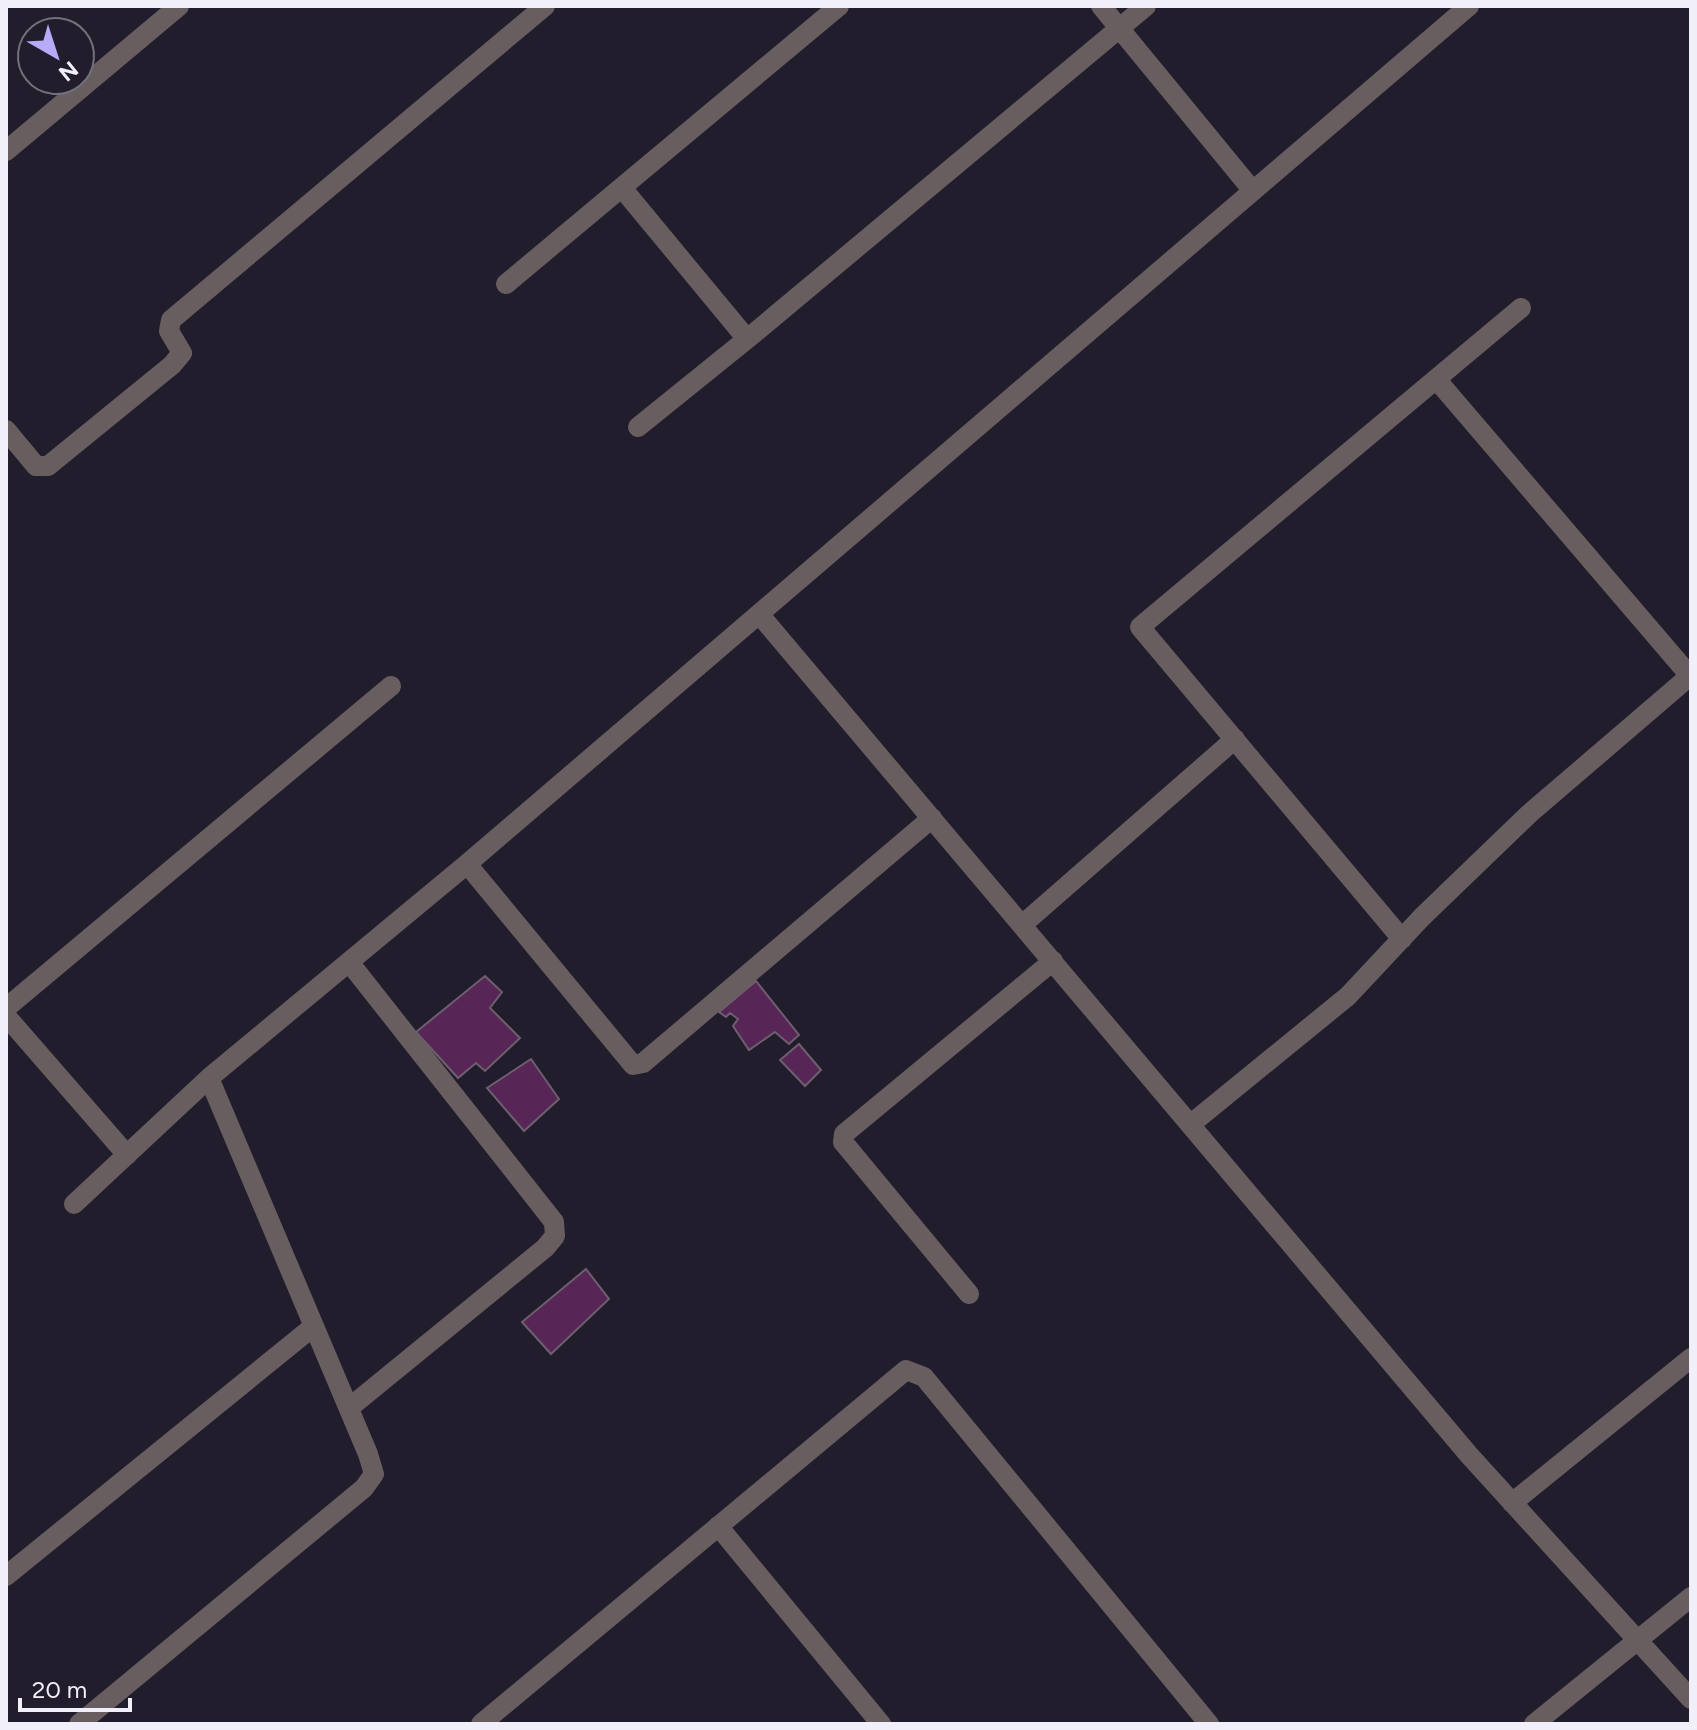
<svg xmlns="http://www.w3.org/2000/svg" width="1697" height="1730" font-family="Figtree,sans-serif">
  <style>
    .building { fill: #572657; stroke: #6d5f6d; stroke-width: 2 }
    .lines { fill: none; stroke-linecap: round; stroke-linejoin: round }
    .minor { stroke: #685e5f; stroke-width: 20 }
  </style>
  <rect width="100%" height="100%" fill="#211d2c"/>
  <path class="building" d="M485 976 502 992 490 1008 520 1038 485 1071 476 1063 458 1078 416 1032Z
    M756 981 799 1035 789 1044 775 1032 749 1050 733 1026 738 1019 730 1013 726 1017 719 1012Z
    M799 1044 821 1070 805 1086 780 1060Z
    M531 1059 559 1099 524 1131 487 1088Z
    M586 1269 609 1299 551 1354 522 1322Z"/>
  <g class="lines">
    <path class="minor" d="M1101 6 1253 191
      M6 151 179 6
      M622 188 747 339
      M506 284 839 6
      M1436 379 1691 677
      M638 427 752 335 1146 6
      M6 430 36 466H48L172 365 182 353 169 331 171 320 545 6
      M759 614 1469 1455 1691 1699
      M467 864 633 1065 643 1063 932 818
      M1022 925 1235 739
      M1402 939 1140 627 1521 308
      M6 1008 391 686
      M6 1016 127 1155
      M1191 1124 1348 996 1422 917 1529 814 1691 675
      M74 1204 209 1078 467 864 1469 6
      M969 1294 843 1142 844 1134 1053 961
      M349 1408 545 1248 555 1236 554 1222 349 962
      M1512 1503 1691 1358
      M718 1526 881 1724
      M6 1576 314 1326
      M79 1724 364 1488 374 1474 368 1454 209 1078
      M481 1724 906 1370 924 1377 1209 1724
      M1534 1724 1691 1597"/>
  </g>
  <rect width="1697" height="1730" fill="none" stroke="#f1eff9" stroke-width="16"/>
  <g transform="translate(56 56) rotate(141)"><circle r="38" fill="#211d2c" stroke="#74717e" stroke-width="2"/>
  <path d="M0-6L14 30L0 20L-14 30Z" fill="#b7abf8"/>
  <text y="-12" font-size="22" font-weight="bold" text-anchor="middle" fill="#f1eff9">N</text>
  </g>
  <path d="M20 1698v12h110v-12" fill="none" stroke="#f1eff9" stroke-width="4"/>
  <text x="32" y="1698" font-size="24" fill="#f1eff9" stroke="#211d2c" stroke-width="6" paint-order="stroke">20 m</text>
</svg>
